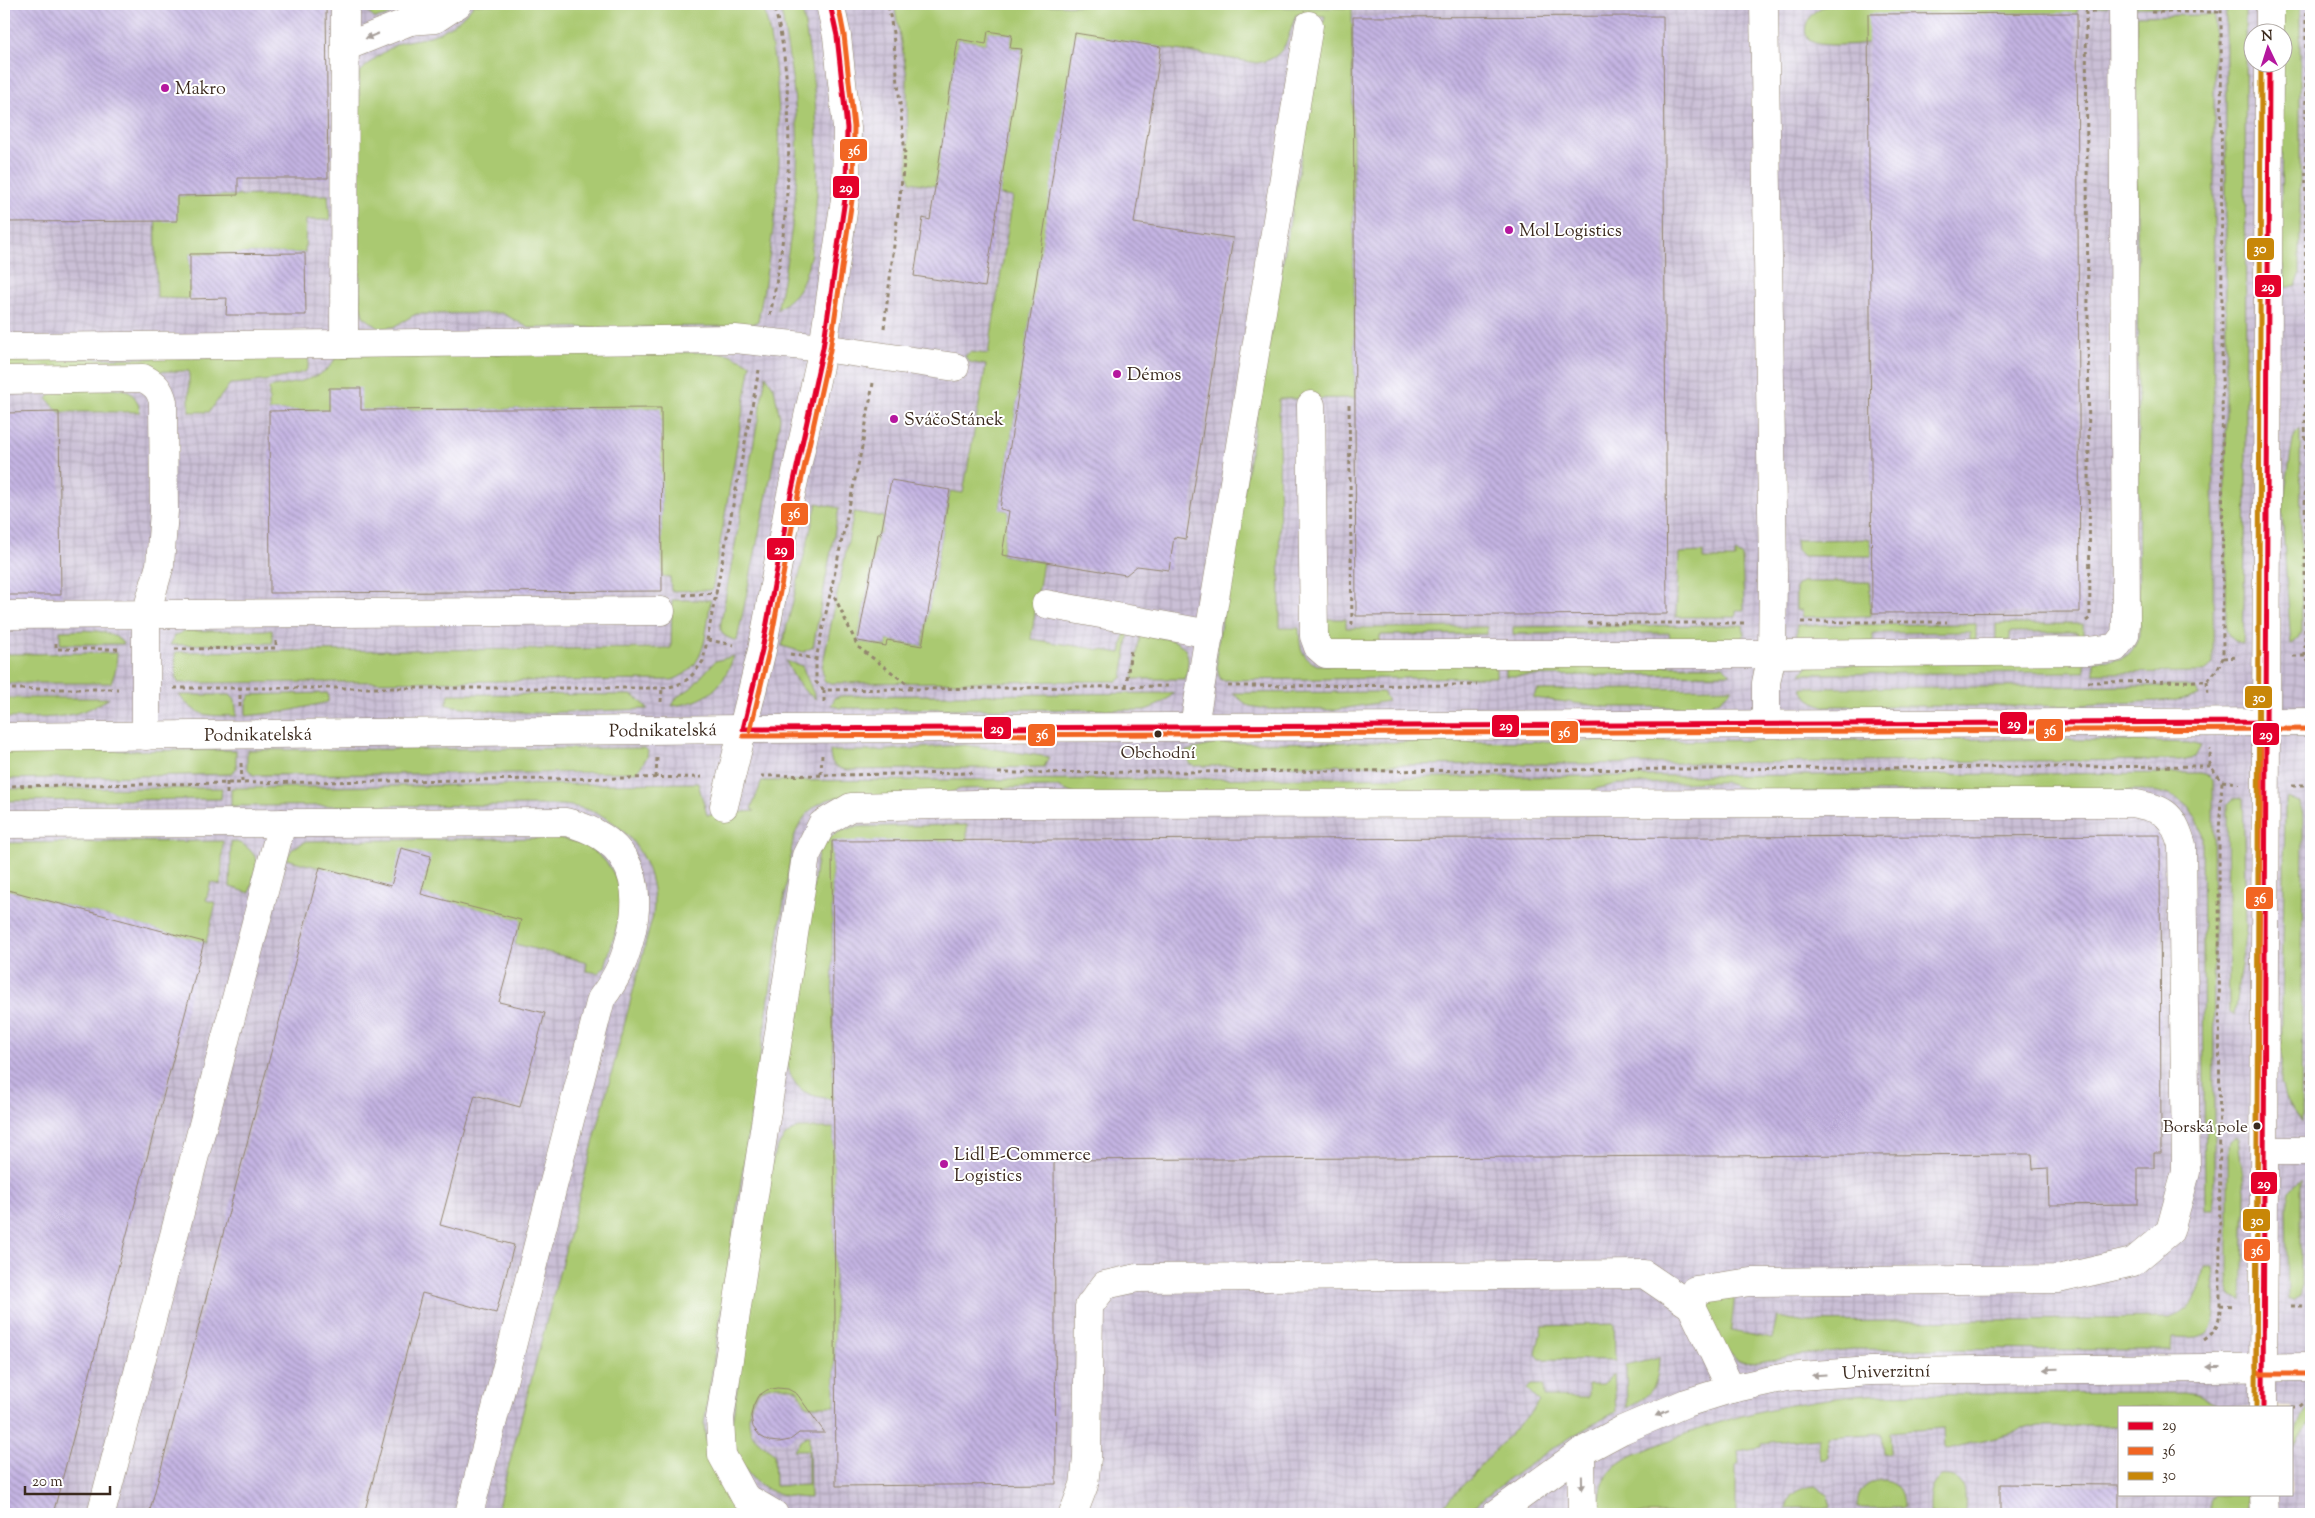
<svg xmlns="http://www.w3.org/2000/svg" width="2315" height="1518" font-family="'Sorts Mill Goudy',serif">
  <style>
    .industrial { fill: url(#industrial-grid); fill-rule: evenodd }
    .green { fill: #aac971; stroke: #727a48 }
    .building { fill: url(#building-back-hatch) }
    .lines { fill: none; stroke-linecap: round; stroke-linejoin: round }
    .minor-casing { stroke: #92856e; stroke-width: 29 }
    .path { stroke: #92856e; stroke-width: 3; stroke-dasharray: 4 4; stroke-linecap: butt }
    .minor { stroke: #fff; stroke-width: 28 }
    .bus-1-casing { stroke: #fff; stroke-width: 9 }
    .bus-2-casing { stroke: #fff; stroke-width: 9 }
    .bus-3-casing { stroke: #fff; stroke-width: 9 }
    .bus-1 { stroke: #e4002b; stroke-width: 5 }
    .bus-2 { stroke: #f26522; stroke-width: 5 }
    .bus-3 { stroke: #c88708; stroke-width: 5 }
    .oneway { fill: #a79f9a }
    .poi-dot { fill: #b5179e; stroke: #fff; stroke-width: 2 }
    .bus-dot { fill: #3b2a1e; stroke: #fff; stroke-width: 2 }
    .labels { text-anchor: middle; stroke-width: 4; stroke-linejoin: round; paint-order: stroke }
    .bus-label { font-size: 17px; fill: #3b2a1e; stroke: #fff }
    .poi-label { font-size: 18px; fill: #3b2a1e; stroke: #fff; text-anchor: start }
    .street-label { font-size: 18px; fill: #3b2a1e; stroke: #fff }
    .line-badge { stroke: #fff; stroke-width: 2 }
    .badge-label { font-size: 14px; text-anchor: middle; font-weight: bold; fill: #fff }
  </style>
  <defs>
    <pattern id="industrial-grid" width="8" height="8" patternUnits="userSpaceOnUse" patternTransform="scale(1.25)"><rect width="8" height="8" fill="#cabfd6"/><path d="M0 4h8M4 0v8" fill="none" stroke="#aea4b7"/></pattern>
    <pattern id="building-back-hatch" width="6" height="6" patternUnits="userSpaceOnUse" patternTransform="scale(1.25)"><rect width="6" height="6" fill="#c4b4e3"/><path d="M-1 5l2 2M0 0l6 6M5-1l2 2" fill="none" stroke="#a093b7"/></pattern>
  </defs>
  <rect width="100%" height="100%" fill="#fff"/>
  <filter id="ink" filterUnits="userSpaceOnUse"><feTurbulence type="fractalNoise" baseFrequency=".02" numOctaves="2"/><feDisplacementMap in="SourceGraphic" scale="10" xChannelSelector="R" yChannelSelector="G"/><feConvolveMatrix kernelMatrix="1 2 1 2 8 2 1 2 1" color-interpolation-filters="sRGB"/></filter>
  <filter id="wash" filterUnits="userSpaceOnUse"><feTurbulence type="fractalNoise" baseFrequency=".0096" numOctaves="4" result="noise"/><feDisplacementMap in="SourceGraphic" scale="20" xChannelSelector="R" yChannelSelector="G"/><feGaussianBlur stdDeviation="1.12" result="paint"/><feColorMatrix in="noise" values="0 0 0 0 0 0 0 0 0 0 0 0 0 0 0 0 0 1.4 0 .05"/><feComposite in="paint" operator="in"/></filter>
  <g filter="url(#wash)">
    <rect width="100%" height="100%" fill="#eae0be"/>
    <path class="industrial" d="M4 4H2311V1514H4ZM2252 32H2282V62H2252ZM2119 1407H2291V1494H2119Z"/>
    <path class="green" d="M359 4H396C394 15 384 18 374 18Z
      M474 4H763C791 117 779 208 758 321L751 325 736 326 529 328 502 313 416 314 393 327 379 328 363 316 360 303 359 73C372 60 384 51 400 43 408 40 416 40 423 38 444 33 461 21 474 4Z
      M780 4H801C815 76 822 146 815 219 813 241 811 263 802 283 797 295 787 302 777 310 790 249 800 187 797 125 794 84 787 44 780 4Z
      M894 4 1352 8 1355 398 1279 399 1280 628H1299C1300 646 1300 657 1317 665L1496 664V677L1221 680C1216 670 1217 659 1217 648L1325 16 1296 15C1286 40 1287 58 1257 63L1076 34 1000 509 1009 511 1002 555 1043 562 1031 639 1121 653 1125 632 1129 633 1122 678 1117 681 831 683 824 681 822 668 854 512 884 517 881 534H878L858 641 886 646 887 640 922 646 950 491 963 493 986 365 969 362 965 356 970 352 988 354 1013 197 999 195 1022 49 1010 48 1012 35 988 32 986 44 958 39 936 186 910 182 908 173 907 75Z
      M1835 4H2108V7L2078 8 2077 13C2024 21 1971 28 1918 36 1890 40 1846 48 1819 44 1797 40 1805 16 1820 8 1824 6 1830 5 1835 4Z
      M2136 4H2213V8L2136 7Z
      M2226 4H2245L2246 487 2243 644C2232 643 2229 637 2226 628Z
      M2281 4H2300V276L2296 285 2287 288 2281 257 2282 62Z
      M2214 15 2213 664 2204 672 2094 673V661C2118 660 2131 662 2139 635L2136 16Z
      M328 195 330 220H306L305 253 190 254V299L157 298 155 196Z
      M715 352 729 354 751 364 712 590 671 591 670 577H662L660 408 269 411V388C290 383 330 380 336 355Z
      M308 357 309 363 306 371C282 380 256 382 230 384L209 412H189V371L4 373V359Z
      M766 375 774 388 780 418 771 475 737 641C725 637 719 635 721 622Z
      M124 389C135 395 138 400 140 412H59L47 399 54 390Z
      M2300 429 2302 632 2299 638 2291 645 2282 512 2293 439 2296 433Z
      M817 503 839 508 813 647 803 652 782 646Z
      M1871 539 1872 556H1803L1797 550 1796 540Z
      M1703 552V559H1735V553L1742 556 1744 610H1736V617H1676L1679 553Z
      M1802 582H1870V616L1802 617V610H1796V588L1797 585Z
      M672 600H711C705 632 708 668 672 680L178 683 176 677 175 652 671 648Z
      M1325 619H1346V628L1487 627V634L1380 635V643L1345 644 1330 640Z
      M1976 624V640L1970 641V632L1873 633V642H1803L1797 636V625Z
      M1996 624H2083V641H2077V632H2010V641H1996Z
      M1743 625 1744 635 1740 642H1670L1669 633 1513 634V627Z
      M272 630 273 643 170 645 175 636 184 631Z
      M60 631C81 631 109 626 124 644H60Z
      M1140 635C1158 638 1187 636 1188 660 1188 666 1187 674 1184 679H1133Z
      M117 653 116 669 111 683H4V654Z
      M734 656C722 689 707 702 672 706L677 697 691 688 715 661Z
      M786 661 802 666 816 699C800 690 794 678 786 661Z
      M2084 661V672L1801 674 1808 665Z
      M1506 665 1723 666 1731 674 1506 676Z
      M2185 686 2196 689 2199 696 2177 700 2061 706H1823C1814 702 1805 698 1801 688Z
      M1733 688 1720 700 1709 705 1692 707H1607L1533 698 1537 690Z
      M1383 692 1388 701 1336 710 1267 709 1249 706 1232 693Z
      M328 693V702L288 711 246 716V704L250 695Z
      M1174 693C1165 702 1156 707 1144 710L839 708 831 705 835 698 841 696Z
      M449 694 631 695 640 700 648 709 536 713 495 711 446 705Z
      M179 695H230L235 700 237 716C209 715 198 719 179 695Z
      M4 698H109C74 722 44 717 4 718Z
      M2053 739 2189 743 2201 746 2195 757 2181 760 1194 766 1189 764 1186 751 1219 743Z
      M965 745 1049 757 1044 767 847 770C835 768 830 764 830 751H875Z
      M645 748 648 751 647 757 638 771 634 772 253 775 247 768V750Z
      M236 750V769L231 774 4 779V751Z
      M2201 773 2208 775 2213 780 2214 1210H2205L2202 837C2197 809 2181 796 2153 791L1757 792 1723 782 1617 784 1578 793 1079 796 1057 787 961 789 939 796 840 797C814 800 801 817 793 840L704 1424C707 1461 720 1492 750 1514H496L653 915C659 875 635 829 596 813 585 808 574 806 562 805L231 806V788L698 783 707 815 755 811 751 809 762 781Z
      M222 788 221 799 4 801V789Z
      M2243 798 2246 928 2234 1015 2229 1012 2227 804 2232 799Z
      M2287 798 2300 802 2303 815 2301 1123 2285 1098 2281 1083 2285 808Z
      M967 825V841L832 842 833 1099C806 1096 794 1091 787 1063L818 854C828 835 834 833 854 827Z
      M555 838C592 841 623 867 620 906 619 926 610 948 605 967L598 973 586 971 587 962 515 944 520 920 286 859 293 848 307 841Z
      M223 841 221 885 211 882 206 900 216 903 206 943 4 889V843Z
      M231 841C244 843 252 849 257 861L250 893 230 887Z
      M798 1128H834L835 1406H807L797 1390C773 1381 750 1386 749 1416 749 1422 749 1429 753 1435 758 1442 768 1448 774 1453L775 1486 808 1485V1450H793L806 1436H809L810 1498C762 1497 739 1477 731 1429L770 1168C775 1152 780 1135 798 1128Z
      M2235 1137 2238 1138 2245 1192 2242 1301 2229 1295 2228 1289V1146Z
      M2301 1180V1295L2295 1300H2288L2286 1205 2289 1192Z
      M2205 1267H2213C2214 1282 2220 1324 2207 1333 2197 1339 2183 1337 2172 1337L2171 1350 1852 1349 1792 1356 1759 1362 1738 1361 1714 1339 1709 1329 1703 1291 1735 1293 1731 1331 1772 1339 1777 1317 1807 1322 2169 1318C2197 1308 2199 1294 2205 1267Z
      M1614 1324 1615 1360 1540 1359 1536 1354 1542 1326Z
      M1659 1357C1658 1386 1653 1395 1627 1408L1626 1365Z
      M1614 1374 1616 1412C1561 1440 1511 1475 1465 1514H1436L1540 1402 1527 1389 1531 1385H1543L1544 1397 1588 1398V1384H1602Z
      M2185 1393 2198 1395 2221 1407H2119V1426H2039L1948 1449 1944 1448 1943 1428 1890 1432 1891 1454H1883L1881 1433 1827 1437 1829 1458 1820 1460 1818 1438 1761 1443V1447L1738 1451 1739 1464 1736 1466V1514H1593V1498H1600C1604 1461 1630 1457 1660 1444 1726 1416 1797 1400 1868 1395 1908 1392 1949 1394 1989 1394 2054 1394 2120 1393 2185 1393Z
      M2311 1404V1423L2308 1424 2294 1448C2295 1429 2298 1418 2311 1404Z
      M1941 1476C1968 1474 1964 1495 1964 1514L1930 1513C1930 1497 1929 1487 1941 1476Z
      M1871 1482C1893 1478 1903 1486 1903 1508H1857C1858 1495 1859 1488 1871 1482Z
      M1815 1486 1827 1494 1830 1508H1785C1790 1492 1800 1488 1815 1486Z
      M2214 1494H2248V1514H2210V1501Z"/>
    <g id="blocks">
      <path class="building" d="M4 4H326L328 178H238V195L177 196V221L4 222Z
        M2077 13 2080 612 1872 613 1868 14Z
        M1663 16 1667 614 1356 616 1353 17Z
        M988 31 1012 35 1010 48 1022 49 985 287 914 276 923 218 930 220 958 39 986 44Z
        M1075 33 1161 47 1134 223 1233 238 1186 539 1174 537 1169 570 1137 566 1126 575 1002 555 1009 511 1000 509Z
        M305 253 306 315H226L227 298 190 299V254Z
        M329 388H361V410L661 408 662 591 270 593 269 411 329 410Z
        M59 412 61 595H4V413Z
        M891 480 950 490 922 646 887 640 886 646 858 641 878 534H881Z
        M2160 835 2161 1153H2154V1168H2138V1204L2049 1205 2048 1168 2033 1169 2032 1154 1054 1160 1056 1484 836 1486 832 841Z
        M401 848 431 856 421 894 521 920 499 1002 545 1013 520 1107 475 1095 440 1225 514 1245 496 1313 422 1293 364 1514H149L320 867 391 886Z
        M4 889 204 942 53 1514H4Z
        M777 1388 788 1389 797 1394 825 1433H799L790 1440 779 1442 769 1441 760 1436 753 1427 751 1416 753 1406 758 1396 767 1390Z
        M2000 1484 2119 1485V1514H2000Z"/>
    </g>
  </g>
  <g filter="url(#ink)">
    <use href="#blocks" fill-opacity="0" stroke="#92856e" stroke-width="1"/>
    <g class="lines">
      <g class="minor-casing">
        <g id="minor">
          <path d="M345 4 344 344 735 339 823 348 955 367"/>
          <path d="M1764 4 1773 573 1772 654 1766 683V724"/>
          <path d="M410 18V21L435 19 458 4"/>
          <path d="M2270 32V4"/>
          <path d="M345 47 410 21 426 4"/>
          <path d="M4 347 344 344"/>
          <path d="M4 380 143 378C155 384 160 389 163 402L164 511 160 565 146 614V736"/>
          <path d="M1311 405 1314 636 1318 647 1326 654H1772L2088 651 2115 648 2125 635 2126 623 2123 4"/>
          <path d="M1046 604 1210 634"/>
          <path d="M4 615 661 611"/>
          <path d="M1194 726 1309 25"/>
          <path id="s1" d="M4 737 743 729 2311 722"/>
          <path d="M724 806 762 650 790 499 823 348 846 192 847 128 837 36 830 4"/>
          <path d="M4 824 566 822C623 836 644 874 632 930 626 958 618 977 601 999L469 1514"/>
          <path d="M2265 1151H2311"/>
          <path d="M2263 1407 2269 62"/>
          <path d="M1581 1452 1582 1514"/>
          <path d="M2264 1494 2265 1514"/>
          <path d="M101 1514 282 823"/>
          <path d="M774 1514 745 1497 722 1455 720 1418 806 856 822 824 851 807 976 804 2131 803C2164 809 2172 812 2182 845L2186 1172 2170 1231 2133 1262 2058 1279 1751 1282 1695 1290 1691 1306"/>
          <path d="M1073 1514 1084 1485 1087 1458 1089 1306 1105 1285 1137 1278 1644 1274 1691 1306 1731 1389"/>
          <path id="s2" d="M1496 1514 1581 1452 1622 1430 1686 1403 1731 1389 1786 1377 1871 1371 2311 1367"/>
        </g>
      </g>
      <path class="path" d="M2306 4 2305 656 2311 666
        M2151 12H2221
        M770 315C785 244 791 174 788 102 786 69 783 35 773 4
        M884 328 905 154 893 33 888 4
        M873 383 862 447 816 659V682L824 690 1172 686
        M1349 405 1352 624H1354
        M831 589 858 647 914 689
        M683 595 717 593
        M2086 621 2090 618 2086 12H2095
        M1801 622H1947
        M1588 623H1744
        M708 640 734 645
        M56 643V649H119
        M175 649 276 648V641
        M790 654 816 659
        M2293 656H2305
        M2223 658 2239 657
        M2207 681 2208 695
        M2088 682 2207 681 2217 670 2223 658 2221 4
        M1228 686 1477 685
        M240 687V707
        M1126 687 1131 649
        M174 688H662C685 685 690 679 703 661L759 370
        M4 689H118
        M661 702 662 688
        M824 702V690
        M241 763 242 782
        M998 773 2210 766
        M821 774 822 755
        M761 776 972 773
        M656 778 657 758
        M2222 781 2239 783
        M227 782V797
        M2292 785H2309
        M4 786 702 777
        M2308 1123V820L2309 785 2311 782
        M2309 1179V1306L2311 1323
        M2220 1305 2235 1306
        M2291 1306H2309
        M2204 1340C2218 1330 2220 1321 2220 1305L2219 833 2222 781 2210 766V749
        M2291 1407H2298L2311 1396"/>
      <use href="#minor" class="minor"/>
      <g class="bus-1-casing">
        <path id="bus-1" d="M743 729 2268 722
          M743 729 762 650 790 499 823 348 846 192 847 128 837 36 830 4
          M2263 1407 2269 62"/>
      </g>
      <g class="bus-2-casing">
        <path id="bus-2" d="M2261 722 2256 1368 2258 1372 2262 1374H2311
          M750 731 769 651 797 500 830 350 853 193 854 127 844 35 838 4
          M743 736 2311 729"/>
      </g>
      <g class="bus-3-casing">
        <path id="bus-3" d="M2256 1407 2261 62"/>
      </g>
      <use href="#bus-1" class="bus-1"/>
      <use href="#bus-2" class="bus-2"/>
      <use href="#bus-3" class="bus-3"/>
    </g>
    <defs><path id="oneway-solid" d="M-6-.8H1V-3.2L6.5 0L1 3.2V.8H-6Z" transform="scale(1.25)"/></defs>
    <g class="oneway">
      <use href="#oneway-solid" transform="translate(372 36) rotate(158)"/>
      <use href="#oneway-solid" transform="translate(2214 1367) rotate(180)"/>
      <use href="#oneway-solid" transform="translate(2051 1369) rotate(179)"/>
      <use href="#oneway-solid" transform="translate(1819 1375) rotate(176)"/>
      <use href="#oneway-solid" transform="translate(1662 1413) rotate(157)"/>
      <use href="#oneway-solid" transform="translate(1582 1483) rotate(89)"/>
    </g>
  </g>
  <g class="poi-dot">
    <circle cx="165" cy="88" r="5"/>
    <circle cx="1509" cy="230" r="5"/>
    <circle cx="1117" cy="374" r="5"/>
    <circle cx="894" cy="419" r="5"/>
    <circle cx="944" cy="1164" r="5"/>
  </g>
  <g class="bus-dot">
    <circle cx="1158" cy="734" r="4.5"/>
    <circle cx="2257" cy="1126" r="4.5"/>
  </g>
  <g class="labels">
    <g class="bus-label">
      <text x="1158" y="758">Obchodní</text>
      <text x="2248" y="1132" text-anchor="end">Borská pole</text>
    </g>
    <g class="poi-label">
      <text x="175" y="94">Makro</text>
      <text x="1519" y="236">Mol Logistics</text>
      <text x="1127" y="380">Démos</text>
      <text x="904" y="425">SváčoStánek</text>
      <text x="954" y="1160">Lidl E-Commerce<tspan x="954" dy="21">Logistics</tspan></text>
    </g>
    <g class="street-label">
      <text dy="6" stroke="none"><textPath href="#s1" startOffset="659">Podnikatelská</textPath></text>
      <text dy="6" stroke="none"><textPath href="#s1" startOffset="254">Podnikatelská</textPath></text>
      <text dy="6" stroke="none"><textPath href="#s2" startOffset="425">Univerzitní</textPath></text>
    </g>
  </g>
  <g class="line-badge">
    <rect x="839" y="138" width="29" height="24" rx="5" fill="#f26522"/>
    <rect x="832" y="175" width="28" height="24" rx="5" fill="#e4002b"/>
    <rect x="2246" y="237" width="29" height="24" rx="5" fill="#c88708"/>
    <rect x="2254" y="274" width="28" height="24" rx="5" fill="#e4002b"/>
    <rect x="780" y="502" width="29" height="24" rx="5" fill="#f26522"/>
    <rect x="766" y="537" width="29" height="24" rx="5" fill="#e4002b"/>
    <rect x="2244" y="685" width="29" height="24" rx="5" fill="#c88708"/>
    <rect x="1999" y="711" width="29" height="24" rx="5" fill="#e4002b"/>
    <rect x="1491" y="714" width="29" height="24" rx="5" fill="#e4002b"/>
    <rect x="983" y="716" width="29" height="24" rx="5" fill="#e4002b"/>
    <rect x="2035" y="718" width="29" height="24" rx="5" fill="#f26522"/>
    <rect x="1550" y="720" width="29" height="24" rx="5" fill="#f26522"/>
    <rect x="2252" y="722" width="28" height="24" rx="5" fill="#e4002b"/>
    <rect x="1027" y="723" width="29" height="24" rx="5" fill="#f26522"/>
    <rect x="2245" y="886" width="29" height="24" rx="5" fill="#f26522"/>
    <rect x="2250" y="1171" width="28" height="24" rx="5" fill="#e4002b"/>
    <rect x="2242" y="1208" width="29" height="24" rx="5" fill="#c88708"/>
    <rect x="2243" y="1238" width="28" height="24" rx="5" fill="#f26522"/>
  </g>
  <g class="badge-label">
    <text x="854" y="155">36</text>
    <text x="846" y="192">29</text>
    <text x="2260" y="253">30</text>
    <text x="2268" y="291">29</text>
    <text x="794" y="518">36</text>
    <text x="781" y="554">29</text>
    <text x="2259" y="702">30</text>
    <text x="2014" y="728">29</text>
    <text x="1506" y="730">29</text>
    <text x="997" y="733">29</text>
    <text x="2050" y="735">36</text>
    <text x="1564" y="737">36</text>
    <text x="2266" y="739">29</text>
    <text x="1042" y="739">36</text>
    <text x="2260" y="903">36</text>
    <text x="2264" y="1188">29</text>
    <text x="2257" y="1225">30</text>
    <text x="2257" y="1255">36</text>
  </g>
  <rect width="2315" height="1518" fill="none" stroke="#fff" stroke-width="20"/>
  <rect x="2118" y="1406" width="175" height="90" fill="#ffffff" stroke="#b1aaa5"/>
  <rect x="2128" y="1422" width="25" height="8" fill="#e4002b" stroke="#b1aaa5"/>
  <text x="2162" y="1430" font-size="15" fill="#3b2a1e">29</text>
  <rect x="2128" y="1447" width="25" height="8" fill="#f26522" stroke="#b1aaa5"/>
  <text x="2162" y="1456" font-size="15" fill="#3b2a1e">36</text>
  <rect x="2128" y="1472" width="25" height="8" fill="#c88708" stroke="#b1aaa5"/>
  <text x="2162" y="1480" font-size="15" fill="#3b2a1e">30</text>
  <g transform="translate(2268 48) rotate(356)"><circle r="24" fill="#ffffff" stroke="#b1aaa5"/>
  <path d="M0-4L9 19L0 12L-9 19Z" fill="#b5179e"/>
  <text y="-8" font-size="14" font-weight="bold" text-anchor="middle" fill="#3b2a1e">N</text>
  </g>
  <path d="M25 1486v8h85v-8" fill="none" stroke="#3b2a1e" stroke-width="2.5"/>
  <text x="32" y="1486" font-size="15" fill="#3b2a1e" stroke="#ffffff" stroke-width="4" paint-order="stroke">20 m</text>
</svg>
